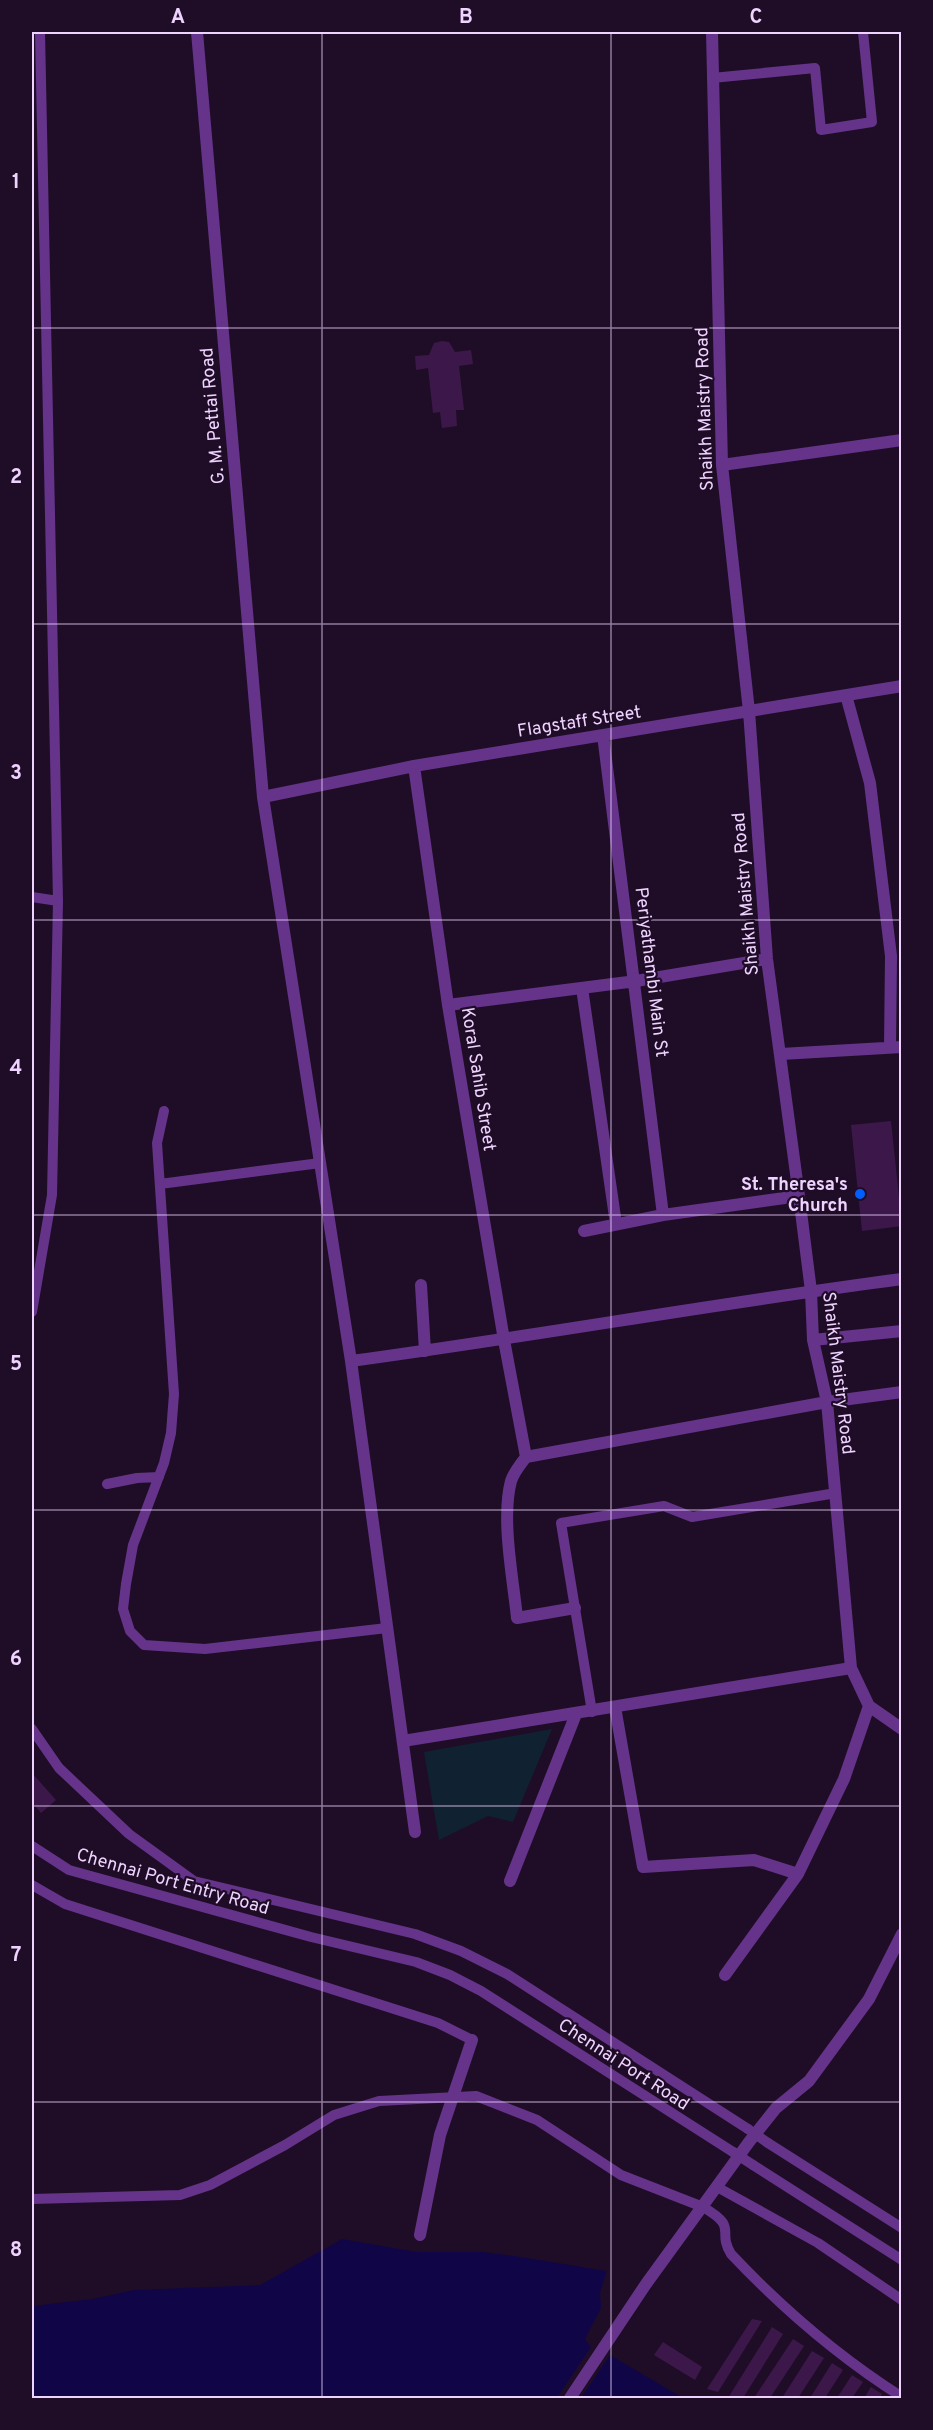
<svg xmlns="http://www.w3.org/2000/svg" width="933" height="2430" font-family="Overpass,sans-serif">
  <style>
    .green { fill: #102132 }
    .water { fill: #100647 }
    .building { fill: #3c184a }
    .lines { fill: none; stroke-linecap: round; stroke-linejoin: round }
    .service { stroke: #65348a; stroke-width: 10 }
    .minor { stroke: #65348a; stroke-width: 12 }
    .service-bridge { stroke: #65348a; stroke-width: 10 }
    .grid { fill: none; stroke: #efd3ff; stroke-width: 1.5; stroke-opacity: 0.55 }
    .poi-dot { fill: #005efe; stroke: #1f0d27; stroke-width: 2 }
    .labels { text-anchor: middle; stroke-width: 4.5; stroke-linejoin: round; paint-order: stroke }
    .street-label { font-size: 18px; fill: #efd3ff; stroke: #1f0d27 }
    .poi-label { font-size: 18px; font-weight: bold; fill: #efd3ff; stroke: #1f0d27; text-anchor: end }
    .neatline { fill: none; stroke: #efd3ff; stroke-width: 2 }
    .grid-label { font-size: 20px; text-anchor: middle; font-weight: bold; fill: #efd3ff }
  </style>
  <rect width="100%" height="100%" fill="#1f0d27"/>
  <path class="green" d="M552 1729 513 1822 488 1816 439 1840 424 1752Z"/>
  <path class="water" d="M342 2239 417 2252H483L521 2257 607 2271 600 2292 601 2308 585 2339 591 2347 557 2398H32V2306L92 2299 134 2290 260 2285Z
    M610 2355 683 2398H581Z"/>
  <path class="building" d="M442 341 449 342 455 352 471 350 473 364 459 366 464 410H456L457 426 442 428 440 412 433 413 428 368 416 370 415 356 429 355 434 343Z
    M891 1121 902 1226 862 1231 851 1125Z
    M32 1773 56 1800 41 1813 32 1802Z
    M752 2319 762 2321 718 2392 707 2389Z
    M772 2327 783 2334 743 2398H728Z
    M793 2339 804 2346 770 2398H754Z
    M663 2342 702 2367 695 2380 654 2355Z
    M812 2351 824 2358 798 2398H782Z
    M832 2363 843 2370 825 2398H810Z
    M852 2375 863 2382 852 2398H837Z
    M871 2387 882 2394 880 2398H864Z"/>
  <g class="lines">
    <path class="service" d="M712 78 815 68 821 130 872 122 863 32
      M32 897 58 901
      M164 1111 157 1143 174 1394 171 1433 164 1463 133 1545 126 1584 123 1609 130 1631 144 1645 205 1649 387 1628
      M160 1184 320 1163
      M32 1312 52 1195 58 901 40 32
      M107 1484 137 1478 159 1477
      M592 1712 561 1523 664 1506 692 1517 836 1493
      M32 1729 59 1768 129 1834 194 1881 415 1934 461 1951 507 1974 748 2129
      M32 1846 69 1870 311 1937 416 1962 450 1975 481 1991 733 2152
      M32 1885 65 1904 438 2023 472 2040
      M768 2143 902 2228
      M753 2165 902 2260
      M717 2187 818 2243 902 2300
      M32 2199 180 2195 210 2185 285 2145 334 2115 379 2101 476 2096 537 2120 621 2175 703 2207C740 2229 716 2229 731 2254 782 2308 839 2357 902 2397"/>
    <path class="minor" d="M197 32 263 797 351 1361 415 1832
      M712 32 722 465 749 711 767 959 799 1196 811 1291 813 1340 827 1402 851 1668 869 1706 902 1729
      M722 465 902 440
      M846 695 870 783 891 956 890 1047
      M603 735 663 1215
      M414 766 448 1005 504 1340 526 1457
      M263 797 414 766 902 686
      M582 988 616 1224
      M448 1005 636 981 767 959
      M781 1054 902 1047
      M584 1231 663 1215 799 1196
      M421 1285 425 1351
      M813 1340 902 1331
      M351 1361C535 1336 718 1303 902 1279
      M575 1608 517 1618C513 1578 501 1519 511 1481 514 1472 520 1465 526 1457L827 1402 902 1392
      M615 1707 643 1867 754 1860 798 1874
      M403 1741 851 1668
      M510 1881 576 1714
      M725 1975 798 1874 844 1779 869 1706
      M420 2235 440 2135 472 2040
      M570 2398 646 2284 749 2142 776 2108 809 2081 869 1999 902 1934"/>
    <path class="service-bridge" d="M748 2129 768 2143
      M733 2152 753 2165"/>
  </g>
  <path class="grid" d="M322 32V2398M611 32V2398M32 328H902M32 624H902M32 920H902M32 1215H902M32 1510H902M32 1806H902M32 2102H902"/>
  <circle class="poi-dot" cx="860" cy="1194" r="6"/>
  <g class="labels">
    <g class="street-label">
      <text transform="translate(704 409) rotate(-92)" y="6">Shaikh Maistry Road</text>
      <text transform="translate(212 416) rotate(-95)" y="6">G. M. Pettai Road</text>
      <text transform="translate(579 721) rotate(-9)" y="6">Flagstaff Street</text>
      <text transform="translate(745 894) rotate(-95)" y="6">Shaikh Maistry Road</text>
      <text transform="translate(652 972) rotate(83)" y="6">Periyathambi Main St</text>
      <text transform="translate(479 1079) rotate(81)" y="6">Koral Sahib Street</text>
      <text transform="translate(839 1373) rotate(83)" y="6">Shaikh Maistry Road</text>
      <text transform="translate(173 1881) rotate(16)" y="6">Chennai Port Entry Road</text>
      <text transform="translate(624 2064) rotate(33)" y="6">Chennai Port Road</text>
    </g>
    <g class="poi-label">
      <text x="848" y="1190">St. Theresa's<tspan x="848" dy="21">Church</tspan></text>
    </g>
  </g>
  <rect width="933" height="2430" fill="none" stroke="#1f0d27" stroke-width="66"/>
  <rect x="33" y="33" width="867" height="2364" class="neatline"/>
  <g class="grid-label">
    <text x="178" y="23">A</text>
    <text x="466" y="23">B</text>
    <text x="756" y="23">C</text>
    <text x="16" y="188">1</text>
    <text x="16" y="483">2</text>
    <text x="16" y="779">3</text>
    <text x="16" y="1074">4</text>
    <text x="16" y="1370">5</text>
    <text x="16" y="1665">6</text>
    <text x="16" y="1961">7</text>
    <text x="16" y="2256">8</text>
  </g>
</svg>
